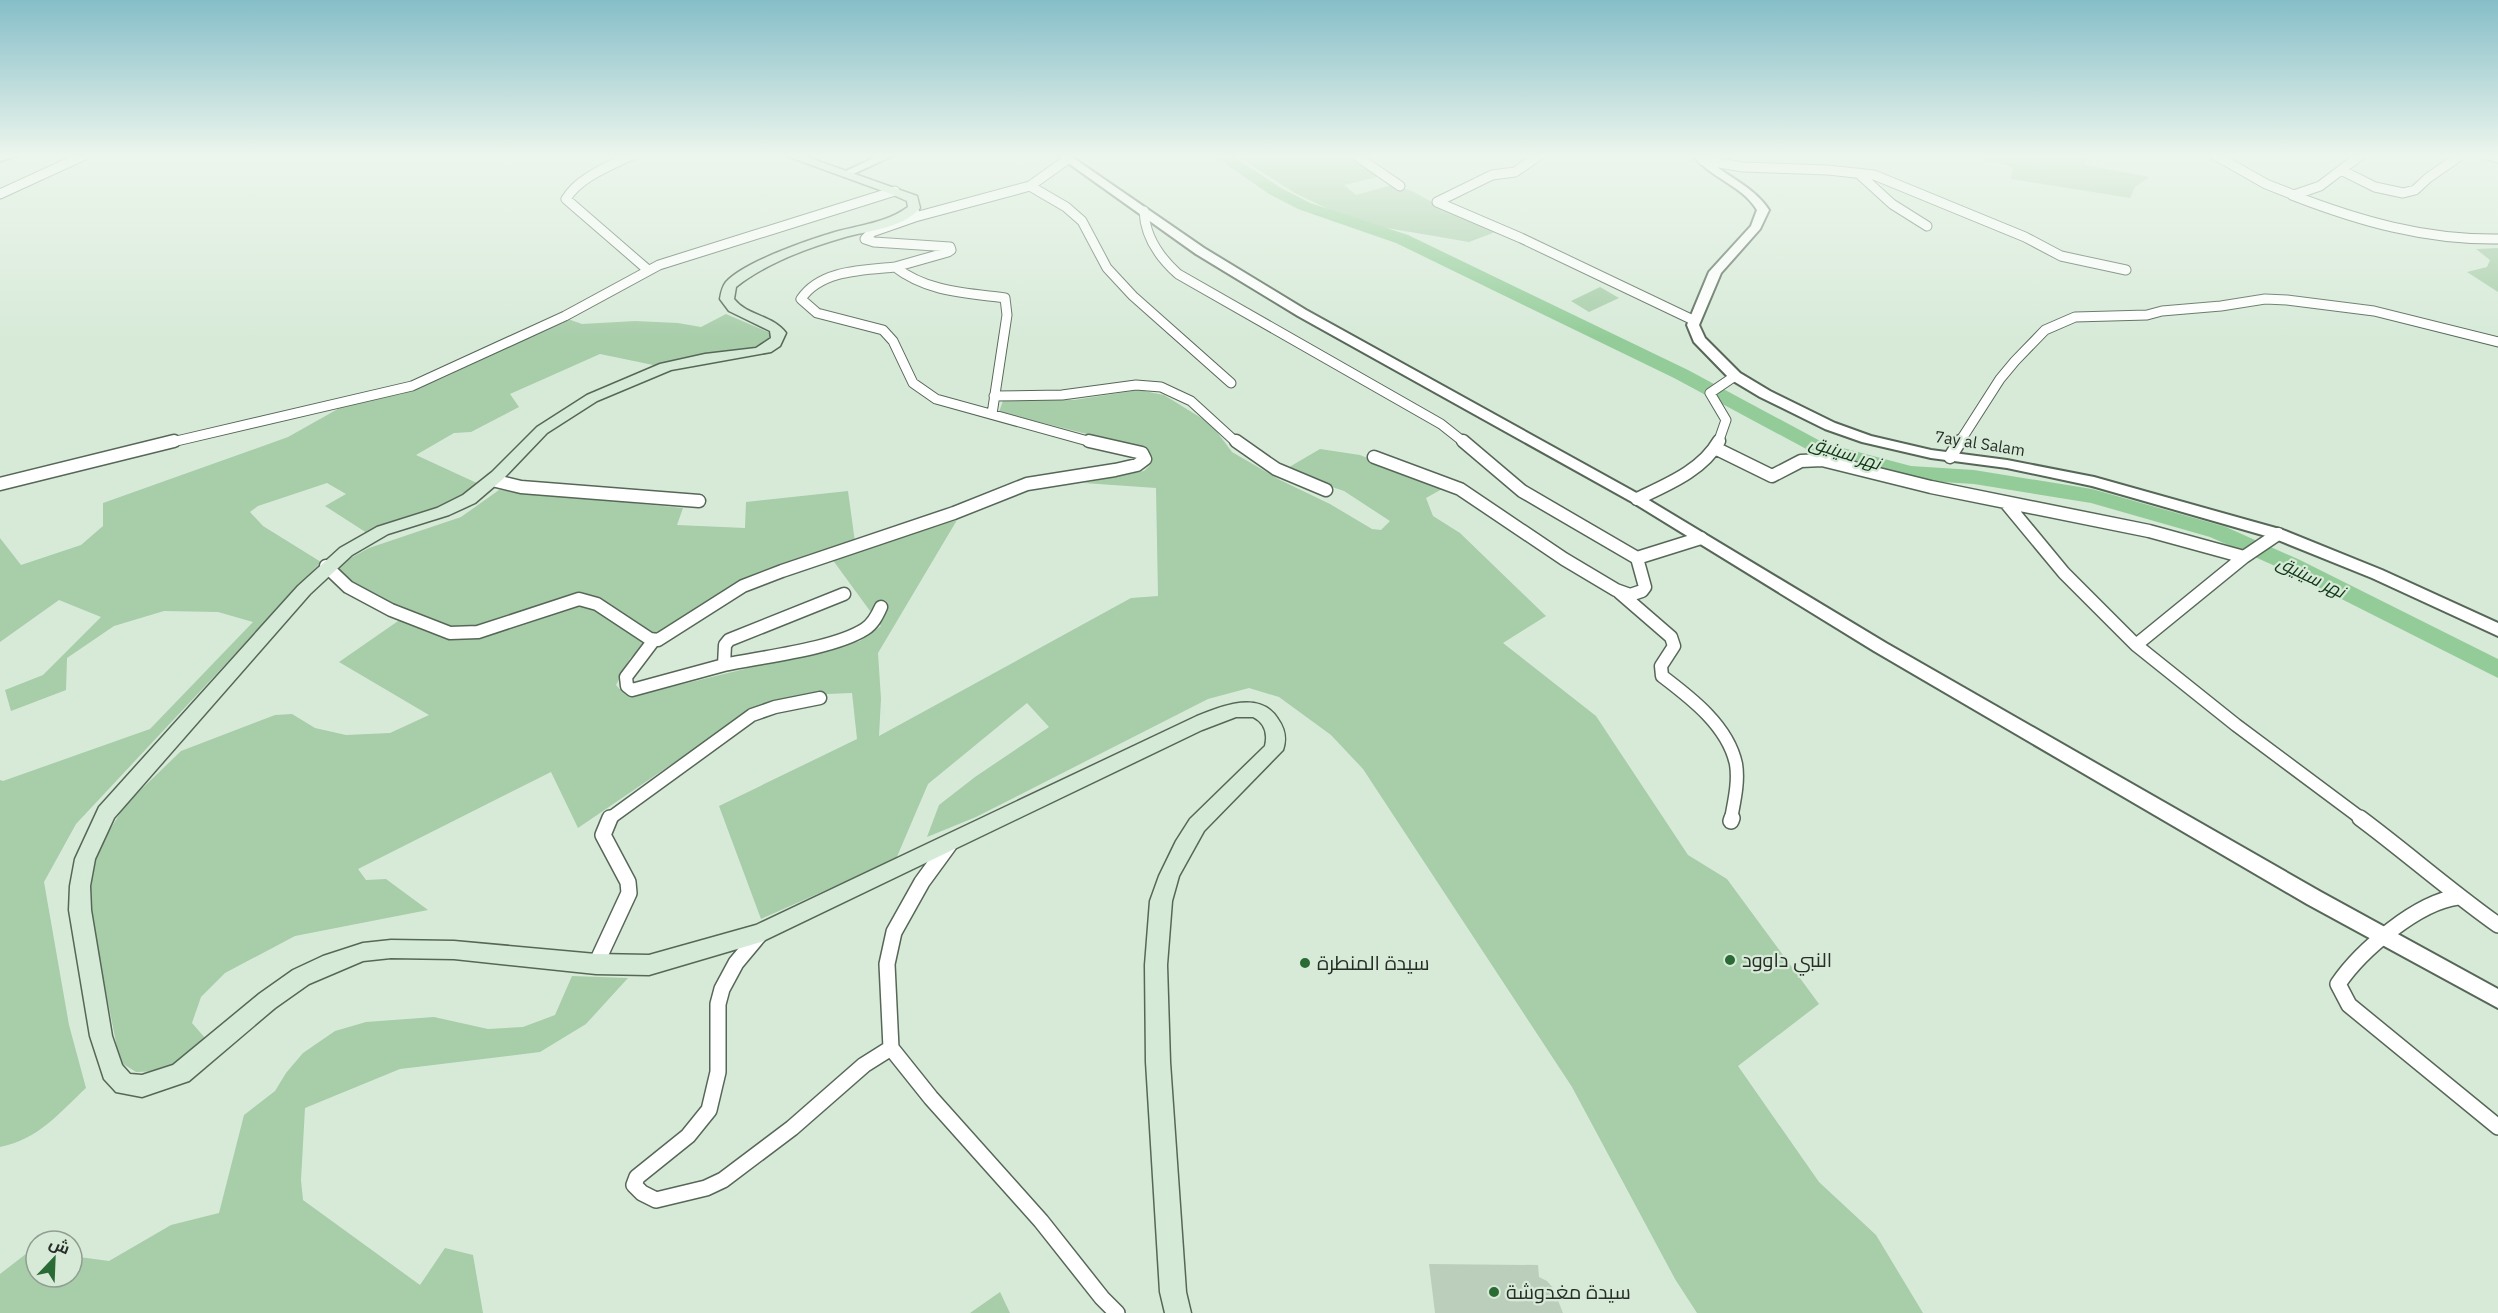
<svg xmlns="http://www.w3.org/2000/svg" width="2498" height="1313" font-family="'IBM Plex Sans',Cairo,sans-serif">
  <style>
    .green { fill: #a7cda9 }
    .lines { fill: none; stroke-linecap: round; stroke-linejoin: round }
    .river { fill: #93cc98; fill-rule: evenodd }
    .building { fill: #bbcebc }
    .minor-far2-casing { stroke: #566757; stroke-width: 11 }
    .minor-far1-casing { stroke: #566757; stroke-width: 15 }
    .minor-casing { stroke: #566757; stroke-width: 18 }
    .tertiary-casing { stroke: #566757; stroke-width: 4 }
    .secondary-casing { stroke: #566757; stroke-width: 3 }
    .minor-far2 { stroke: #fff; stroke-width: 9 }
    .minor-far1 { stroke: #fff; stroke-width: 12 }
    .minor { stroke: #fff; stroke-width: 15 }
    .tertiary { fill: #fff; fill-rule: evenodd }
    .secondary { fill: #d6ead8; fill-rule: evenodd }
    .poi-dot { fill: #2a6b35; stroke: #d7ead8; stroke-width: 2 }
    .labels { text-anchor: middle; stroke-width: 4.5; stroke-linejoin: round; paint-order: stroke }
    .street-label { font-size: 16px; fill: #262d27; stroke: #d7ead8 }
    .water-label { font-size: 18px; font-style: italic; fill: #0e3715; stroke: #d7ead8 }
    .near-poi-label { font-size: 20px; fill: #262d27; stroke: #d7ead8; text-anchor: start }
  </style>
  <rect width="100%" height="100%" fill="#d7ead8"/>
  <path class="green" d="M1235 155H1349L1382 176 1344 185 1356 195 1392 185 1412 191 1454 214 1498 231 1469 242 1381 227 1330 210 1295 193Z
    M1964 155H2086L2085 165 2149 177 2135 187 2130 198 2011 179 2013 167Z
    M2498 248V292L2467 272 2487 267 2490 260 2476 249Z
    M1600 287 1619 298 1589 312 1571 301Z
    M726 314 768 332 773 337 772 342 754 349 658 366 600 354 510 394 519 407 471 432 454 433 416 455 479 484 456 503 367 533 325 506 346 494 327 483 258 506 250 512 263 526 321 562 76 824 44 882 69 1025 86 1088C58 1114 39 1139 0 1147V780L3 781 150 729 253 622 218 612 164 611 114 626 67 658 66 690 11 711 5 690 43 675 101 617 59 600 0 642V538L21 565 81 545 103 526V503L288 437 345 405 402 394 443 378 568 319 582 324 635 321 678 323 701 327Z
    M1139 390 1164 395 1211 424 1232 452 1280 480 1330 504 1372 529 1381 530 1390 521 1344 491 1302 477 1286 469 1320 449 1360 455 1442 489 1426 498 1433 516 1460 533 1546 616 1503 643 1596 716 1688 855 1727 879 1819 1004 1738 1066 1819 1182 1876 1235 1923 1313H1697L1675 1279 1572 1087 1363 769 1331 735 1279 697 1249 688 1208 699 976 817 927 837 939 805 975 777 1049 727 1027 703 928 784 896 859 761 919 719 806 857 739 852 693 803 695 757 706 578 828 551 772 358 869 366 880 386 879 428 910 295 936 225 973 201 997 192 1023 205 1038 189 1057 159 1071 136 1072 120 1062 88 903 91 861 125 805 181 751 275 715 292 714 315 728 346 735 390 733 429 715 339 662 401 619 350 583 334 567 369 548 461 517 499 490 683 508 677 525 745 528 746 502 848 491 855 542 747 577 664 631 630 658 616 685C623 694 631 694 642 694L860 641 881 626 832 559 957 520 878 653 881 699 879 736 1131 598 1158 596 1156 488 1084 483 1144 471 1150 465 1149 453 1143 448 999 412 1004 398 1074 400Z
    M572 976 628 978 586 1024 540 1052 400 1069 305 1108 301 1180 303 1200 420 1285 445 1248 473 1255 483 1313H0V1274L31 1250 36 1251V1277H72V1256L109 1261 171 1225 219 1213 244 1115 275 1091 286 1073 303 1053 335 1031 366 1022 434 1017 488 1029 523 1027 555 1015Z
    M1000 1292 1010 1313H970Z"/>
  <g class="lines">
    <path class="river" d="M1213 155H1231L1281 188 1310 203 1408 235 1688 370 1824 443 1911 466 1974 470 2092 489 2226 527 2300 560 2498 659V678L2284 570 2210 537 2091 503 1974 484 1911 480 1865 469 1810 451 1674 378 1396 243 1298 209 1269 194Z"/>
  </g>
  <path class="building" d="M1429 1264 1538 1265 1539 1277 1547 1281 1553 1288 1563 1313H1435Z"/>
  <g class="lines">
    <g class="minor-far2-casing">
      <path id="minor-far2" d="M632 155C610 166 579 177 566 199L648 270
        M1355 155 1400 186
        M1540 155 1515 172 1492 175 1437 202 1521 238 1693 320
        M2215 155 2266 184 2294 195 2320 186 2361 155
        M2488 155 2498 158
        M1702 160 1743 167 1828 170 1874 175 2025 237 2061 256 2126 270
        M2341 170 2375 187 2403 193 2415 190 2428 178 2461 155
        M1858 173 1892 204 1927 226
        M1030 186 1066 207 1082 221 1107 268 1133 296 1231 383
        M0 194 85 155
        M2292 195C2359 221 2425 240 2498 239
        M914 208 915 217 872 232 865 239 874 242 950 247 951 250 948 252 895 267C927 292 966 293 1005 298L1007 315 992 414
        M1144 211C1145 237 1159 257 1178 274L1441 424 1465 443
        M915 217 1030 186 1068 159
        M895 267C863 270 820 270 801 299L817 313 883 330 893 341 913 383 936 399 1095 443
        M994 396 1062 395 1136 385 1161 387 1191 401 1237 443
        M168 443 412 386 565 316 659 265 895 191
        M1718 443 1726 420 1710 393 1735 376
        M1959 443 2000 379 2015 361 2045 330 2075 317 2147 315 2162 311 2221 306 2265 299 2287 300 2374 311 2498 342"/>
    </g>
    <g class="minor-far1-casing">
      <path id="minor-far1" d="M1236 441 1276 469 1326 490
        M1463 441 1522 491 1637 558
        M1715 448 1772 476 1801 461 1822 460 1931 487 2149 531 2244 557
        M1374 457 1460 489 1564 559 1616 590 1630 595 1642 591 1645 587 1637 558 1701 538
        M1950 457 1960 441
        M492 480 521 487 699 501
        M0 484 174 441
        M1637 499C1666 485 1702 471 1719 441
        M2006 503 2064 573 2136 645 2236 725 2362 819
        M326 566 348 587 391 610 450 633 478 632 579 599 597 604 650 639 658 640 743 586 782 571 954 513 1027 484 1115 470 1137 465 1145 459 1142 453 1089 441
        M1619 592 1671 637 1674 646 1661 666 1662 676C1691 698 1728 726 1736 764 1739 782 1734 802 1731 819
        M654 640 626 677 627 686 632 690 724 665 725 645 729 640 844 594
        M2136 645 2244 557 2278 534
        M724 665C761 657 834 649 865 629 873 624 877 616 881 607
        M609 819 752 715 775 707 820 698"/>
    </g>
    <g class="minor-casing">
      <path id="minor" d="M2360 818C2407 853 2450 891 2498 925
        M1731 821 1732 818
        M949 845 922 882 894 932 887 964 891 1048 931 1098 1041 1221 1102 1298 1117 1313
        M2458 897C2418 902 2361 950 2338 984L2349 1005 2498 1127
        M761 933 736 963 722 989 718 1004V1072L709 1110 688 1136 637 1177 634 1185 642 1193 656 1200 706 1188 723 1180 792 1128 864 1065 891 1048
        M596 964 629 893 628 882 603 835 610 818"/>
    </g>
    <g class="tertiary-casing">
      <path id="tertiary" d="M0 155H19L0 161Z
        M880 155H894L851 175 847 176 842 173Z
        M1057 155H1069L1204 248 1306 310 1642 496 1886 643 2321 892 2498 989V1008L2307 904 1874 651 1632 502 1298 316 1196 254Z
        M1693 155H1704C1724 177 1752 184 1769 210L1760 229 1721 273 1699 325 1705 338 1740 373 1770 391 1835 423 1871 436 1931 450 2007 460 2094 477 2283 530 2382 570 2498 623V636L2372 578 2273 538 2092 486 2007 468 1931 458 1862 442 1825 429 1760 397 1730 379 1694 342 1687 325 1709 272 1751 226 1757 210C1742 185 1710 178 1693 155Z"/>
    </g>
    <g class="secondary-casing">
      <path id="secondary" d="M784 155H801L917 196 920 208C902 229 868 230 842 238 807 248 765 264 736 287L734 299C747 316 773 315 786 333L780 346 771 352 671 370 597 401 547 433 503 479 475 503 449 515 388 534 352 555 310 594 114 818 95 859 90 886 91 910 112 1036 122 1065 130 1074 142 1075 173 1065 259 994 293 970 323 956 363 943 391 940 454 941 596 954 649 955 756 925 1197 716C1222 706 1260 690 1278 719 1285 729 1287 738 1283 750L1204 831 1179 876 1172 901 1167 965 1170 1062 1186 1292 1191 1313H1165L1160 1292 1146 1062 1145 965 1150 901 1159 876 1176 841 1190 819 1265 746C1268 734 1265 723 1253 717H1236L1202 730 761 942 649 975 596 974 454 959 391 958 363 961 309 984 275 1008 189 1081 142 1097 116 1092 104 1079 90 1036 69 910 70 886 75 859 99 807 298 586 340 548 377 527 437 508 463 495 492 472 537 427 587 395 660 364 705 354 756 348 771 338 770 331 729 311 720 299C721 293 722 287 726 282 744 262 808 240 835 232 860 225 886 223 908 207L907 201 891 194Z"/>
    </g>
    <use href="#minor-far2" class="minor-far2"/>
    <use href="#minor-far1" class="minor-far1"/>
    <use href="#minor" class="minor"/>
    <use href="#tertiary" class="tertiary"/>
    <use href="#secondary" class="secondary"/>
  </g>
  <linearGradient id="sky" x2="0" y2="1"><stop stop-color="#86bec8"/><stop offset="0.46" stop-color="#edf6ed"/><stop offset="1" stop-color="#edf6ed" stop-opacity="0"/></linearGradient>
  <rect width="2498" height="339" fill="url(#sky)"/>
  <g class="poi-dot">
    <circle cx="1730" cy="960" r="6"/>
    <circle cx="1305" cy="963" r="6"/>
    <circle cx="1494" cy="1292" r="6"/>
  </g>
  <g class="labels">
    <g class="street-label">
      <text transform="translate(1980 443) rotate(9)" y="6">7ay al Salam</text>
    </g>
    <g class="water-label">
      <text transform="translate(1845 453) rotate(18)" y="6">نهر سينيق</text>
      <text transform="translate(2311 577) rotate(26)" y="6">نهر سينيق</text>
    </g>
    <g class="near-poi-label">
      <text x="1742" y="967">النبي داوود</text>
      <text x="1317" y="970">سيدة المنطرة</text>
      <text x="1506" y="1299">سيدة مغدوشة</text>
    </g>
  </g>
  <g transform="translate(54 1259) rotate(23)"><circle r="28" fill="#d7ead8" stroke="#909e91" stroke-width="1.5"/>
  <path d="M0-4.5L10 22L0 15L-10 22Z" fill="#2a6b35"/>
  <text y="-9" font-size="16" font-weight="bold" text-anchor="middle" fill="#262d27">ش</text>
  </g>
</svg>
